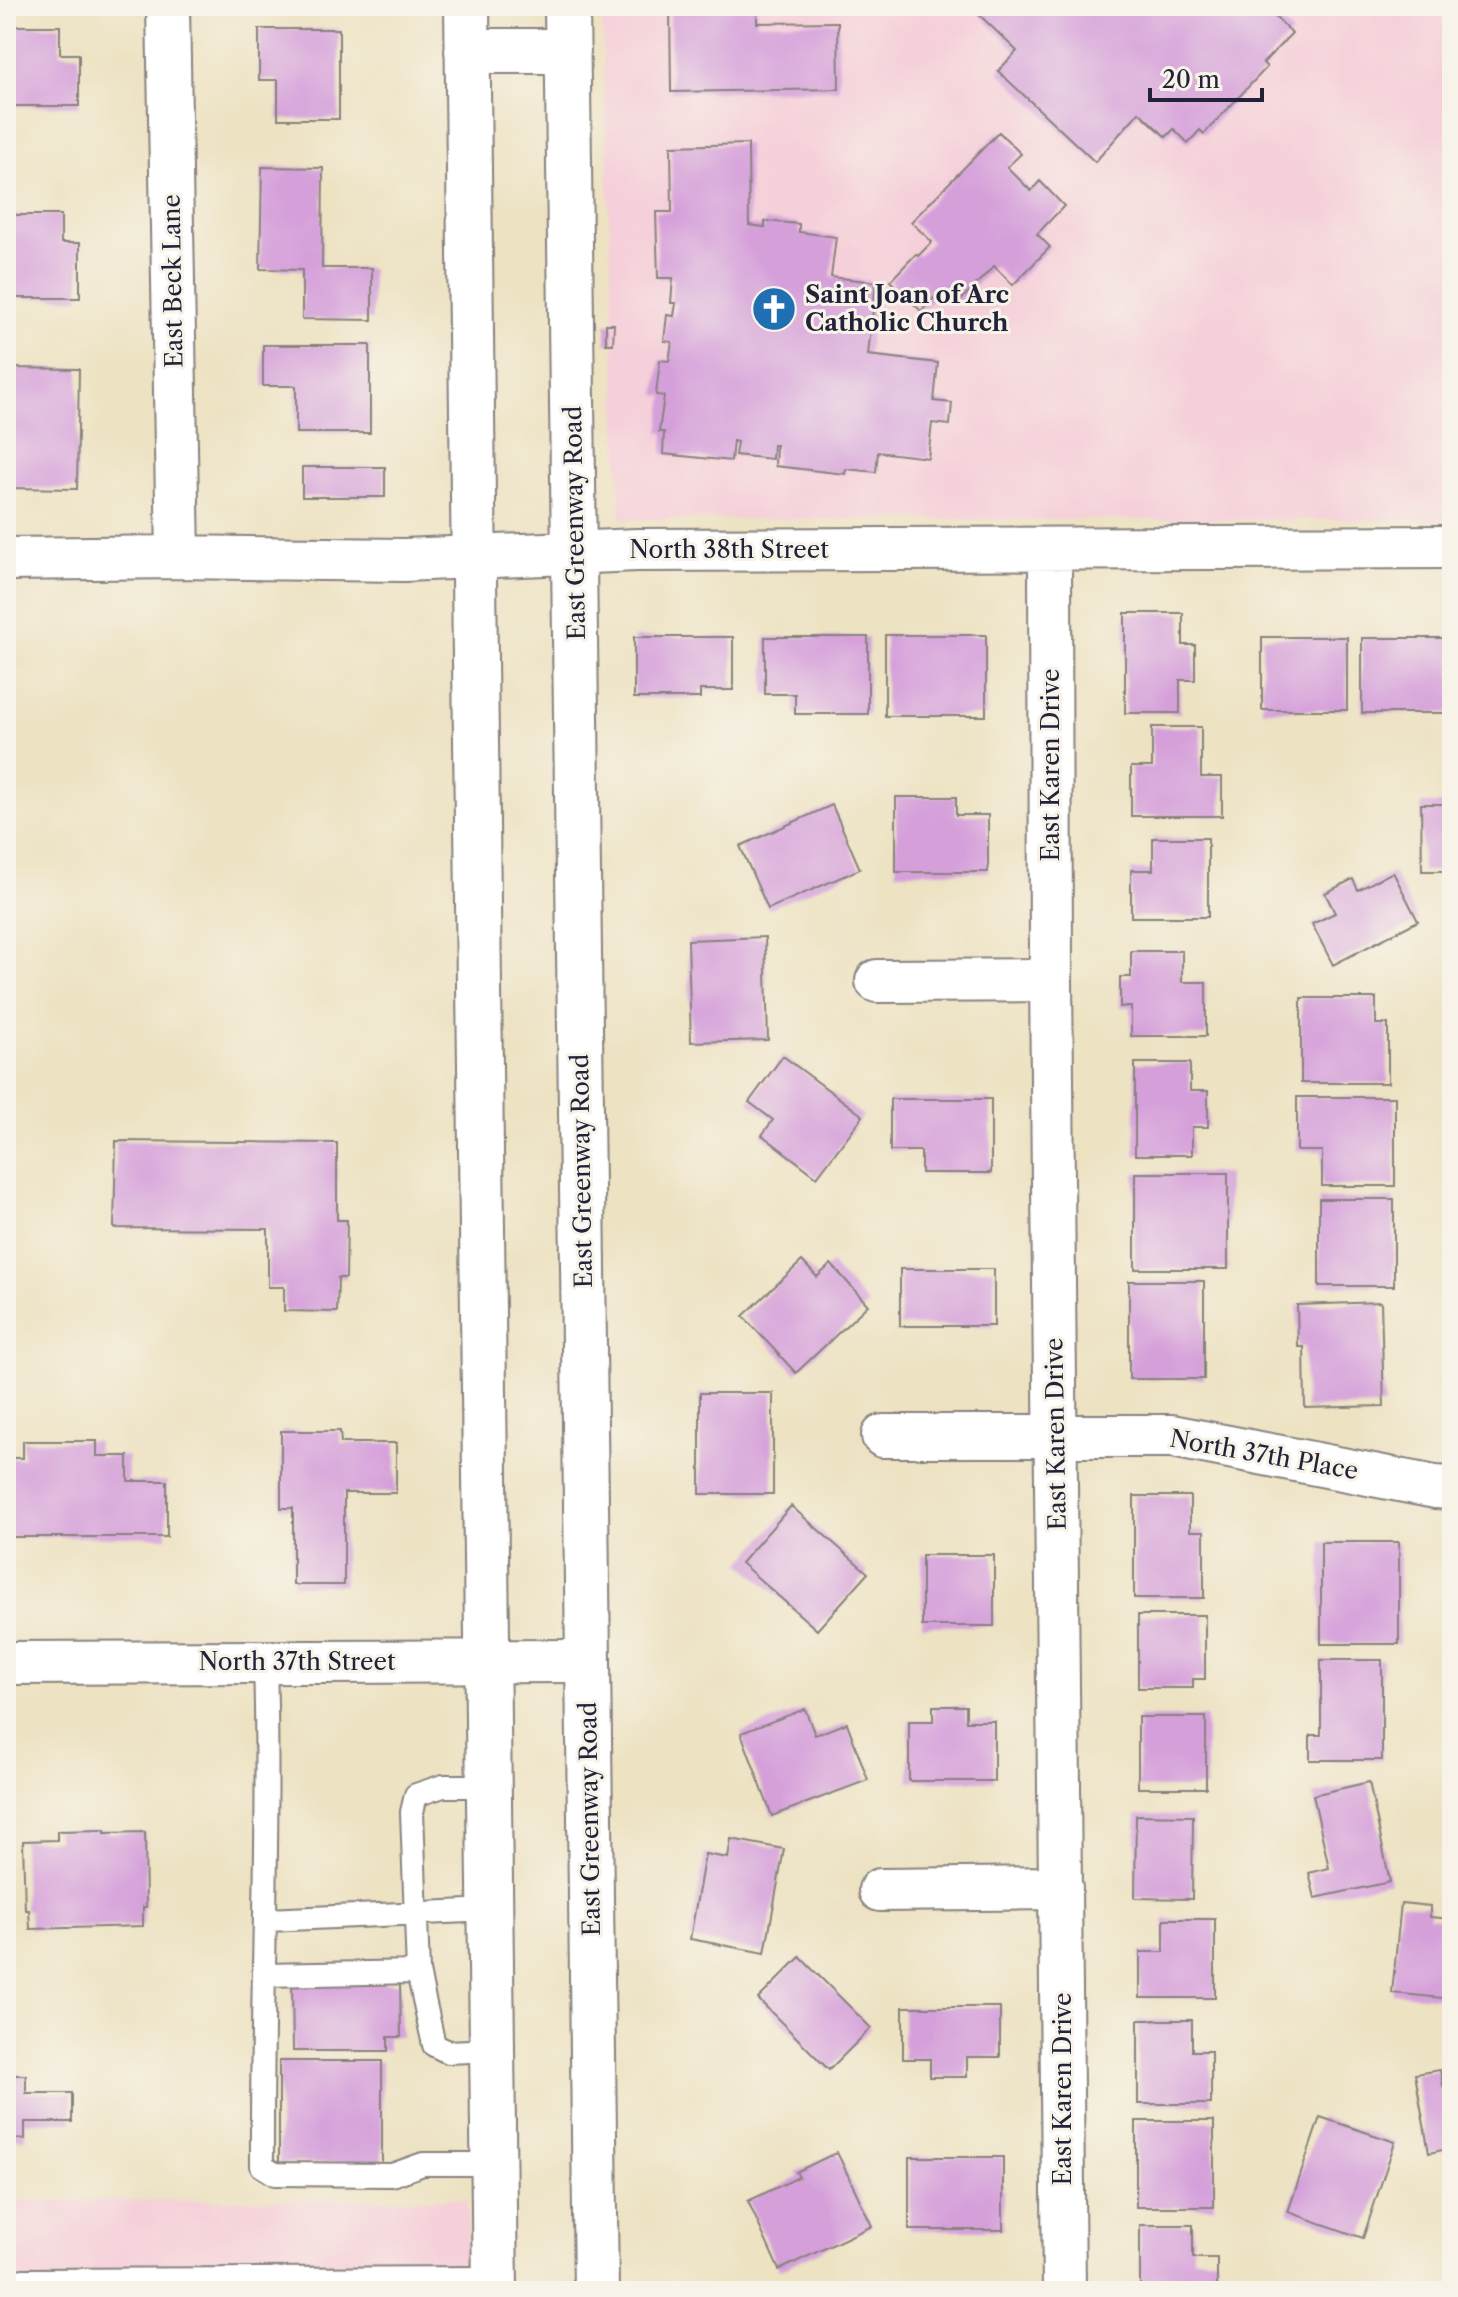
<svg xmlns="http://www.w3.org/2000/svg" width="1458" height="2297" font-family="'Libre Caslon Text',serif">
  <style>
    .built { fill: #f5cfd9 }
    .building { fill: #d5a0da }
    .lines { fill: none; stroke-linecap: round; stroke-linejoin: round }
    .service-casing { stroke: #88827e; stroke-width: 26 }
    .minor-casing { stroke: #88827e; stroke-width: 46 }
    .secondary-casing { stroke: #88827e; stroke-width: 48 }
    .service { stroke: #fff; stroke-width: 22 }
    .minor { stroke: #fff; stroke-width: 42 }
    .secondary { stroke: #fff; stroke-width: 44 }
    .labels { text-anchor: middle; stroke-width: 6; stroke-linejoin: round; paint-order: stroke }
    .street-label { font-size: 24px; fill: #22223b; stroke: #f7f3e8 }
    .poi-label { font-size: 24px; font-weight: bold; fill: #22223b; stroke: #f7f3e8; text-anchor: start }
  </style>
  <rect width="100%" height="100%" fill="#f7f3e8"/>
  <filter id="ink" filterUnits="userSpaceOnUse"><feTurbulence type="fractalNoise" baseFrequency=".0125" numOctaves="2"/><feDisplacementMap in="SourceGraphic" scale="16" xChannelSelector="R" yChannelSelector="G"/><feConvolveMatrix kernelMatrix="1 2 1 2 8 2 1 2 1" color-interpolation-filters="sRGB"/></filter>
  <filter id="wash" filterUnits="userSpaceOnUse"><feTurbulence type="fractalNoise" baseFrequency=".006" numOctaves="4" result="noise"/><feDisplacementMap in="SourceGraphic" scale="32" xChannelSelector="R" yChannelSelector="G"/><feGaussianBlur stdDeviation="1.8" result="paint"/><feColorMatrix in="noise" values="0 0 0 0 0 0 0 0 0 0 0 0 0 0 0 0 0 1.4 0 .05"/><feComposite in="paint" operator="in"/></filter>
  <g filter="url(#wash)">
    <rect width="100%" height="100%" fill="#ede2c2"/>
    <path class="built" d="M601 6H1452V520L621 519Z
      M467 2199 469 2291H6V2201Z"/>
    <g id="blocks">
      <path class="building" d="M670 6H757V23L838 22 839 89 671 92Z
        M970 6H1278L1272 13 1292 33 1263 63 1267 67 1204 134 1200 130 1188 143 1174 129 1166 137 1139 112 1095 162 998 71 1017 51Z
        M6 26H60V54H79V106H6Z
        M259 29H339V119H278V80H259Z
        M999 132 1021 154 1007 167 1031 191 1040 181 1064 206 1037 234 1050 247 1013 285 994 266 956 305 942 290 921 311 890 281 916 254 918 256 932 242 911 222Z
        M748 144 749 225 765 227V221L799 224V232L836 237 831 277 876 282 868 355 938 363 934 401 952 403 950 425 932 423 928 458 878 452 876 472 846 469 845 474 775 466 776 445H773L772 459 735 455 737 442 733 441 731 461 663 454 664 432H659L664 396 656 395 660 360 669 361 672 342 664 341 667 315 674 316 676 303H671L673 278H658L656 212H672L671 146Z
        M262 167 323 168 322 268H372V320L302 319V270L260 269Z
        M6 215H61V243H80V298H6Z
        M606 324H614L613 344H606Z
        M263 345H370V433H296V386H263Z
        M6 368 79 369 77 489 6 488Z
        M302 467H385V497H302Z
        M1125 613H1183V645H1195V680H1180V713H1125Z
        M885 635H986V716H885Z
        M634 637H733V690H700V698H634Z
        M765 637H868V714H795V694H765Z
        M1262 637H1347V710H1262Z
        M1362 638H1452V713H1362Z
        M1152 727H1201V777H1222V816H1131V767H1152Z
        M896 797H956V815H988V872H896Z
        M1421 804H1452V871H1422Z
        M832 805 860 869 768 909 740 846Z
        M1153 838H1208V917H1131V870H1153Z
        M1393 872 1418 921 1333 965 1312 924 1335 913 1325 893 1353 879 1358 890Z
        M765 937 768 1040 691 1042 688 940Z
        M1131 951H1182V982H1206V1036H1131V1007H1120V977H1131Z
        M1301 998H1376V1024H1388V1083H1301Z
        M783 1056 863 1116 817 1177 762 1135 773 1120 749 1102Z
        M1135 1063H1190V1091H1208V1127H1192V1155H1135Z
        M1297 1097H1395V1186H1322V1151H1297Z
        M890 1099H991V1173H921V1151H890Z
        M116 1141 337 1143V1220H347L346 1278H338L337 1312 284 1311V1287H268V1229L114 1228Z
        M1135 1173H1228V1269H1135Z
        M1319 1199H1394V1286H1319Z
        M802 1261 817 1277 831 1264 868 1305 796 1373 743 1316Z
        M900 1269H994V1326H900Z
        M1129 1281H1204V1379H1129Z
        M1381 1302 1384 1406 1305 1408 1304 1347H1298L1297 1305Z
        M700 1393H773V1494H700Z
        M281 1431H340L341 1443H396V1493H344V1585H293V1508H281Z
        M23 1441H97V1456H128V1481H167V1537H6V1458H23Z
        M1134 1496H1190V1531H1204V1598H1134Z
        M791 1506 868 1573 817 1630 741 1563Z
        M1321 1542H1399V1644H1321Z
        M922 1555H994V1626H922Z
        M1138 1615H1205V1679H1193V1688H1138Z
        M1321 1660H1382V1760H1310V1735H1321Z
        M933 1706H966V1721H994V1781H909V1721H933Z
        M805 1709 815 1735 847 1723 868 1780 772 1816 741 1733Z
        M1138 1717H1206V1788H1138Z
        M1369 1782 1390 1882 1315 1898 1309 1873 1329 1868 1313 1795Z
        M1136 1815 1193 1816 1192 1899 1135 1898Z
        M105 1830V1833L145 1832 146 1907H143V1926L30 1929 29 1910H25L23 1841 57 1840V1831Z
        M731 1839 784 1849 765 1953 690 1939 705 1854 728 1858Z
        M1401 1903 1430 1906V1917L1452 1919V1999L1392 1993Z
        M1164 1919H1215V1998H1140V1952H1164Z
        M800 1957 871 2028 829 2070 758 1999Z
        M292 1982 400 1983 401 2037H388V2051H293Z
        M903 2007H1000V2057H967V2077H930V2059H903Z
        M1138 2020H1192V2051H1211V2104H1138Z
        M279 2061H382V2163H279Z
        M1440 2070 1443 2086 1452 2084V2148L1429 2153 1415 2074Z
        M6 2075H26V2093H72V2122H25V2139H6Z
        M1320 2117 1395 2142 1363 2238 1288 2212Z
        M1136 2121H1214V2207H1136Z
        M837 2152 872 2226 779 2270 748 2201 799 2177 796 2172Z
        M909 2157H1003V2230H909Z
        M1140 2225H1193V2258H1217V2291H1140Z"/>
    </g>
  </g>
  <g filter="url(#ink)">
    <use href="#blocks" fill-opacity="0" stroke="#88827e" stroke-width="2"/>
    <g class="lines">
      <g class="service-casing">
        <path id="service" d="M265 1662C270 1830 261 1998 262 2166L275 2174 392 2175 423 2164H494
          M267 1920 491 1910
          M418 1972 412 1812 416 1795 443 1786H490
          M264 1975 418 1972 434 2045 448 2052 493 2050
          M23 2291V2280L495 2278"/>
      </g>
      <g class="minor-casing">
        <path id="minor" d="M168 6 178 557
          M1050 550 1051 980 1064 2291
          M6 559 178 557 404 560 637 550 1452 547
          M877 981 1051 980
          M883 1436H1172L1435 1487 1452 1488
          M6 1663 587 1661
          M880 1890 1061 1888"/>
      </g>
      <g class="secondary-casing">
        <path id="secondary" d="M467 6 495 2291
          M567 6 596 2291
          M467 51H568"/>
      </g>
      <use href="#service" class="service"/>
      <use href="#minor" class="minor"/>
      <use href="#secondary" class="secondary"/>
    </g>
  </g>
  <defs>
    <g id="church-disc" transform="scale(2.3)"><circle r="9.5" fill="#1f6fb2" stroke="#f7f3e8"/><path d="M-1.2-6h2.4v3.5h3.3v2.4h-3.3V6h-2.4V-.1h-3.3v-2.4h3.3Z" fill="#fff"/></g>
  </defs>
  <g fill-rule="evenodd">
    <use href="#church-disc" x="774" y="309"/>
  </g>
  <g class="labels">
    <g class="street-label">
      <text transform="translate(173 281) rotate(-91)" y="8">East Beck Lane</text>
      <text transform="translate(575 523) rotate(-91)" y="8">East Greenway Road</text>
      <text x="729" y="558">North 38th Street</text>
      <text transform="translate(1051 765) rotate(-90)" y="8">East Karen Drive</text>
      <text transform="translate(582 1171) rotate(-91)" y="8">East Greenway Road</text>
      <text transform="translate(1056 1434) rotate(-91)" y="8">East Karen Drive</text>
      <text transform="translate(1264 1455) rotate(10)" y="8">North 37th Place</text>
      <text x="297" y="1670">North 37th Street</text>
      <text transform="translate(590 1819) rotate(-91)" y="8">East Greenway Road</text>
      <text transform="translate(1063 2089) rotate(-90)" y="8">East Karen Drive</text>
    </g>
    <g class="poi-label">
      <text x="805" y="303">Saint Joan of Arc<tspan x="805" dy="28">Catholic Church</tspan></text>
    </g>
  </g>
  <rect width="1458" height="2297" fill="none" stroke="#f7f3e8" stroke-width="32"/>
  <path d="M1150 88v12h112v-12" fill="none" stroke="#22223b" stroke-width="4"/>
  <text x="1162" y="88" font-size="24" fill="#22223b" stroke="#f7f3e8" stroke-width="6" paint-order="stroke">20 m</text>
</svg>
